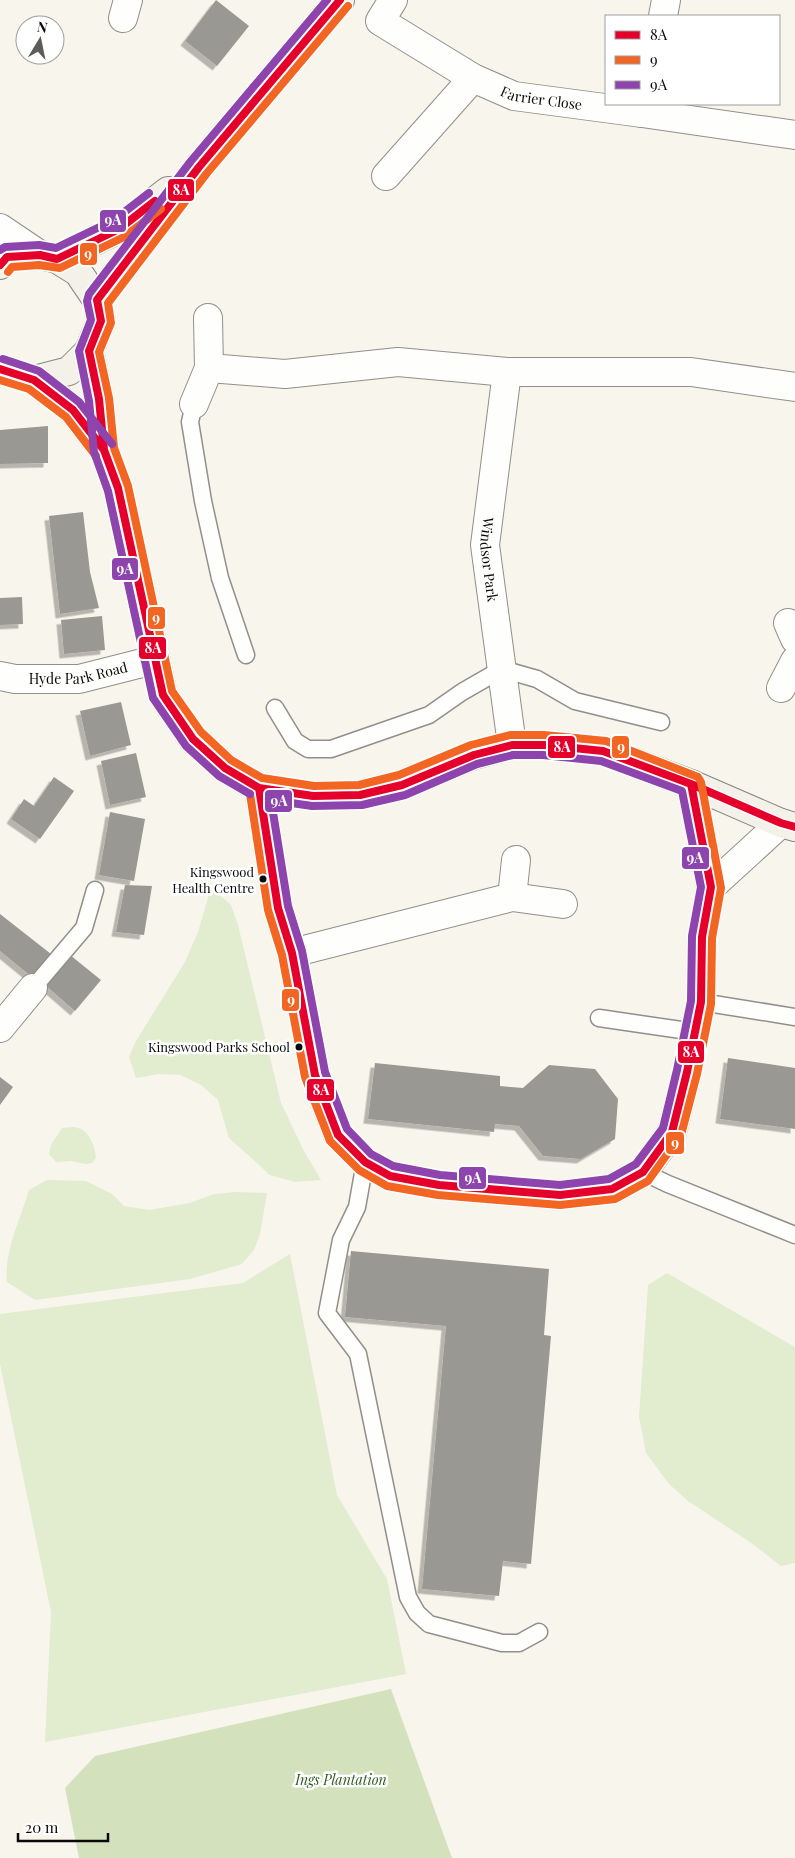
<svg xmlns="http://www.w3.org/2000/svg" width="795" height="1858" font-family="'Playfair Display',serif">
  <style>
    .green { fill: #e2ecce }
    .forest { fill: #d3e2bd }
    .building { fill: #9a9893; filter: url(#shadow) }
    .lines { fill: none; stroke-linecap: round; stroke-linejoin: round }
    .lane-casing { stroke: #918f8b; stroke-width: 19 }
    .street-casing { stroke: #918f8b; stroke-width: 30 }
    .secondary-casing { stroke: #878682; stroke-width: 30 }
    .lane { stroke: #fefefc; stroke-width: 16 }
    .street { stroke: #fefefc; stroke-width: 28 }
    .secondary { stroke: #f3f1e8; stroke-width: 28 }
    .bus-1-casing { stroke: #fff; stroke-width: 11 }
    .bus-2-casing { stroke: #fff; stroke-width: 11 }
    .bus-3-casing { stroke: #fff; stroke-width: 11 }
    .bus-1 { stroke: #e4002b; stroke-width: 8 }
    .bus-2 { stroke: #f26522; stroke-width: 8 }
    .bus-3 { stroke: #8e44ad; stroke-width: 8 }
    .bus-dot { fill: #090909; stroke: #fff; stroke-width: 2 }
    .labels { text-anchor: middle; stroke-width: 5; stroke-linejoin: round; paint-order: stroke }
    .bus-label { font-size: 13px; fill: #090909; stroke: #fff; text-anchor: end }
    .street-label { font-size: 14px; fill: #090909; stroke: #fff }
    .park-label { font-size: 14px; font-style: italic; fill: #305b20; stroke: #fff }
    .line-badge { stroke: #fff; stroke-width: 2 }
    .badge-label { font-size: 14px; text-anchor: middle; font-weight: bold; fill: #fff }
  </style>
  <defs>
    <filter id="shadow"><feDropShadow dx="-4.5" dy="4.5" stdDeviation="0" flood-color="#0004"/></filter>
  </defs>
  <rect width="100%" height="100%" fill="#f8f5ec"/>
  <path class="green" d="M211 888 231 905 238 925 281 1103 304 1151 321 1180 295 1182 270 1175 229 1138 218 1100 201 1085 181 1075 159 1074 136 1078 129 1057 136 1041 185 962 198 932Z
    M62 1128C67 1128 74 1126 78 1128 90 1131 95 1147 96 1158L92 1163 86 1164 71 1161 56 1162 49 1154 51 1145Z
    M47 1180 86 1181 112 1194 124 1206 149 1210 190 1203 214 1194 236 1192 267 1193 260 1234 254 1250 242 1264 190 1279 35 1300 7 1282C4 1250 20 1221 29 1190Z
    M290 1254 337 1495 387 1579 406 1674 45 1742 51 1612 0 1364V1314L243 1283Z
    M667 1273 795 1347V1563L781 1566 750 1542 688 1501 669 1484 646 1453 639 1417 648 1285Z"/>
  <path class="forest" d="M391 1689 452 1858H79L65 1788 95 1756Z"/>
  <path class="building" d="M216 0 249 26 217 66 185 41Z
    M48 426V463L0 464V430Z
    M83 512 90 572 99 608 60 614 49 516Z
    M22 597 23 624 0 625V598Z
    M102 616 105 650 64 654 61 620Z
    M121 702 131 745 90 756 80 711Z
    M136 753 146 797 110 805 101 761Z
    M54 777 74 791 40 839 11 819 24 799 34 806Z
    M110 812 145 819 134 881 99 875Z
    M125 885 152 886 144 935 116 932Z
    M0 914 51 954 33 978 0 951Z
    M70 955 101 980 75 1011 45 985Z
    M728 1058 795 1068V1129L720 1119Z
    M375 1063 500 1076V1086L523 1088 549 1065 595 1069 618 1099 615 1139 581 1159 543 1156 519 1126 495 1124 494 1132 368 1119Z
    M0 1077 13 1087 0 1105Z
    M351 1251 549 1269 544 1335 551 1336 531 1564 503 1561 499 1596 422 1589 446 1326 345 1317Z"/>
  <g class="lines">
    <g class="lane-casing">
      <path id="lane" d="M194 404 190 422 203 501 220 578 246 655
        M275 708 295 741 308 749H331L429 715 462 692 502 669 537 679 575 701 661 722
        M33 988 84 928 95 890
        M701 1002 795 1017
        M599 1018 695 1032
        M365 1162 357 1207 341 1240 327 1313 358 1354 408 1597 417 1613 429 1624 502 1643H519L539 1632
        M643 1172 668 1184 795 1235"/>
    </g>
    <g class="street-casing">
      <g id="street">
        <path id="s1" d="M393 0 380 21 473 78 514 96 642 113 644 104"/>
        <path d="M663 16 666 0"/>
        <path d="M123 18 128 0"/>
        <path d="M642 113 795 135"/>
        <path d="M386 176 473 78"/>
        <path d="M0 228 40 255"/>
        <path d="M209 368 285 374 398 362 507 372H691L795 387"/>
        <path id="s2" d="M507 372 485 545 512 745"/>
        <path d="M194 404 209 368 208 318"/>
        <path d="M788 623 795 639"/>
        <path id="s3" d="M0 676 15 679H79L154 660"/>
        <path d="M781 688 795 661"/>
        <path d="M259 788 278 908 292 953 315 1075 338 1135 365 1162 390 1176 439 1185 560 1195 612 1189 643 1172 672 1132 687 1072 701 1002 702 937 711 887 691 784"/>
        <path d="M711 887 781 823"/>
        <path d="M512 897 516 860"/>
        <path d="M292 953 512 897 563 904"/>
        <path d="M0 1028 33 988"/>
      </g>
    </g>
    <g class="secondary-casing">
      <path id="secondary" d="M57 259 119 229 168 191
        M0 265 7 257 40 255 57 259 78 272 97 300 101 321 89 351 69 371 34 380 0 369
        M97 300 199 167 340 0
        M89 351 99 399 104 450 118 488 163 695 193 739 225 768 259 788 313 796 360 795 402 785 474 755 512 745H544L603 751 691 784 781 823 795 827
        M34 380 73 410 104 450"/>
    </g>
    <use href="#lane" class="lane"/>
    <use href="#street" class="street"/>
    <use href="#secondary" class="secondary"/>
    <g class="bus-1-casing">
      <path id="bus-1" d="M340 0 199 167 97 300 101 321 89 351 99 399 104 450 118 488 163 695 193 739 225 768 259 788 313 796 360 795 402 785 474 755 512 745H544L603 751 691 784 781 823 795 827
        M0 265 7 257 40 255 57 259 119 229 155 201
        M0 369 34 380 73 410 104 450
        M259 788 278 908 292 953 315 1075 338 1135 365 1162 390 1176 439 1185 560 1195 612 1189 643 1172 672 1132 687 1072 701 1002 702 937 711 887 691 784"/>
    </g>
    <g class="bus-2-casing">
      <path id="bus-2" d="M8 272 12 267 39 265 60 268 124 237 161 209
        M0 380 29 389 66 417 96 456
        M250 794 268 910 282 955 305 1077 330 1141 359 1170 387 1186 438 1195 560 1205 615 1199 648 1181 681 1135 697 1074 711 1004 712 938 721 888 701 782 698 777 606 741 544 735H510L471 745 399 775 359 785 314 786 262 778 231 760 201 732 172 691 128 486 114 448 109 398 99 352 111 323 108 303 207 173 348 6"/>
    </g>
    <g class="bus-3-casing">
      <path id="bus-3" d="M0 250 5 247 39 245 56 248 114 220 149 193
        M3 359 39 371 79 402 112 444
        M513 755H543L601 761 682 791 701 887 692 936 691 1001 677 1070 663 1128 636 1164 609 1179 560 1185 440 1175 393 1166 371 1154 347 1129 325 1072 302 951 288 906 271 800 312 806 362 805 405 795 477 764Z
        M250 794 219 776 186 746 153 698 108 491 94 452 89 401 79 351 91 320 87 301 89 294 191 161 327 0"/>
    </g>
    <use href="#bus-1" class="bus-1"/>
    <use href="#bus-2" class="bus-2"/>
    <use href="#bus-3" class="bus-3"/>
  </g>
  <g class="bus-dot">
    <circle cx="263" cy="879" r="4.5"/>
    <circle cx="299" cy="1047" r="4.5"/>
  </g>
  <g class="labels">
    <g class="bus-label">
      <text x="254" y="877">Kingswood<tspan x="254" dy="16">Health Centre</tspan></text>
      <text x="290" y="1052">Kingswood Parks School</text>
    </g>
    <g class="street-label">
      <text dy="5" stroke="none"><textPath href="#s1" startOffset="206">Farrier Close</textPath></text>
      <text dy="5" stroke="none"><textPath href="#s2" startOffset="189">Windsor Park</textPath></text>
      <text dy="5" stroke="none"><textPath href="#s3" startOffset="79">Hyde Park Road</textPath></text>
    </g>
    <g class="park-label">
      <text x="341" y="1785">Ings Plantation</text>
    </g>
  </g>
  <g class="line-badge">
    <rect x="167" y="178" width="28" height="24" rx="5" fill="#e4002b"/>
    <rect x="99" y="209" width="28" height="24" rx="5" fill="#8e44ad"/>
    <rect x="79" y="242" width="19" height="24" rx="5" fill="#f26522"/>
    <rect x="111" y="557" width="28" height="24" rx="5" fill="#8e44ad"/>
    <rect x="147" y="606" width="19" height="24" rx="5" fill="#f26522"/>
    <rect x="138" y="636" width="29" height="24" rx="5" fill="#e4002b"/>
    <rect x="611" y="735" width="19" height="24" rx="5" fill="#f26522"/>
    <rect x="547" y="735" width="29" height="24" rx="5" fill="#e4002b"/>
    <rect x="264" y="789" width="29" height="24" rx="5" fill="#8e44ad"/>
    <rect x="681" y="846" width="29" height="24" rx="5" fill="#8e44ad"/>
    <rect x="281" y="988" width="19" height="24" rx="5" fill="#f26522"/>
    <rect x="677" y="1040" width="28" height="24" rx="5" fill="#e4002b"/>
    <rect x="306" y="1078" width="29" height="24" rx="5" fill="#e4002b"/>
    <rect x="665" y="1131" width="20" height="24" rx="5" fill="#f26522"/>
    <rect x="458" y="1166" width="29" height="24" rx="5" fill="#8e44ad"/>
  </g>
  <g class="badge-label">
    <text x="181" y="195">8A</text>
    <text x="113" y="225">9A</text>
    <text x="88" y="259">9</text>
    <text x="125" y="574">9A</text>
    <text x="156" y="623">9</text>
    <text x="153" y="653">8A</text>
    <text x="621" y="752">9</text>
    <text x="562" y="752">8A</text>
    <text x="279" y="806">9A</text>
    <text x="695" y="863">9A</text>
    <text x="291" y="1005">9</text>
    <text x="691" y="1057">8A</text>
    <text x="321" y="1095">8A</text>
    <text x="675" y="1148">9</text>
    <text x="473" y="1183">9A</text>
  </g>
  <rect x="605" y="15" width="175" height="90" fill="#ffffff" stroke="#9d9d9d"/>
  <rect x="615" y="31" width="25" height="8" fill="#e4002b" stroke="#9d9d9d"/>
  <text x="650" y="40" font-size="15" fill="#090909">8A</text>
  <rect x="615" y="56" width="25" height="8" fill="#f26522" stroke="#9d9d9d"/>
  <text x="650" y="65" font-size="15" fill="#090909">9</text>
  <rect x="615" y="81" width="25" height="8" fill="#8e44ad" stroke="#9d9d9d"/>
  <text x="650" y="90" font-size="15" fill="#090909">9A</text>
  <g transform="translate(40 40) rotate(10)"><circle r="24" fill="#ffffff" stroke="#9d9d9d"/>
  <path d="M0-4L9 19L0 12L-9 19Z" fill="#5d5c58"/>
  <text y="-8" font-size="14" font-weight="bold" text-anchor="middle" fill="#090909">N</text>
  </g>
  <path d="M18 1833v8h90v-8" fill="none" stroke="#090909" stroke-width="2.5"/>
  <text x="25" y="1833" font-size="15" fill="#090909" stroke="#ffffff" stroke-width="4" paint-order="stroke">20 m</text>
</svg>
